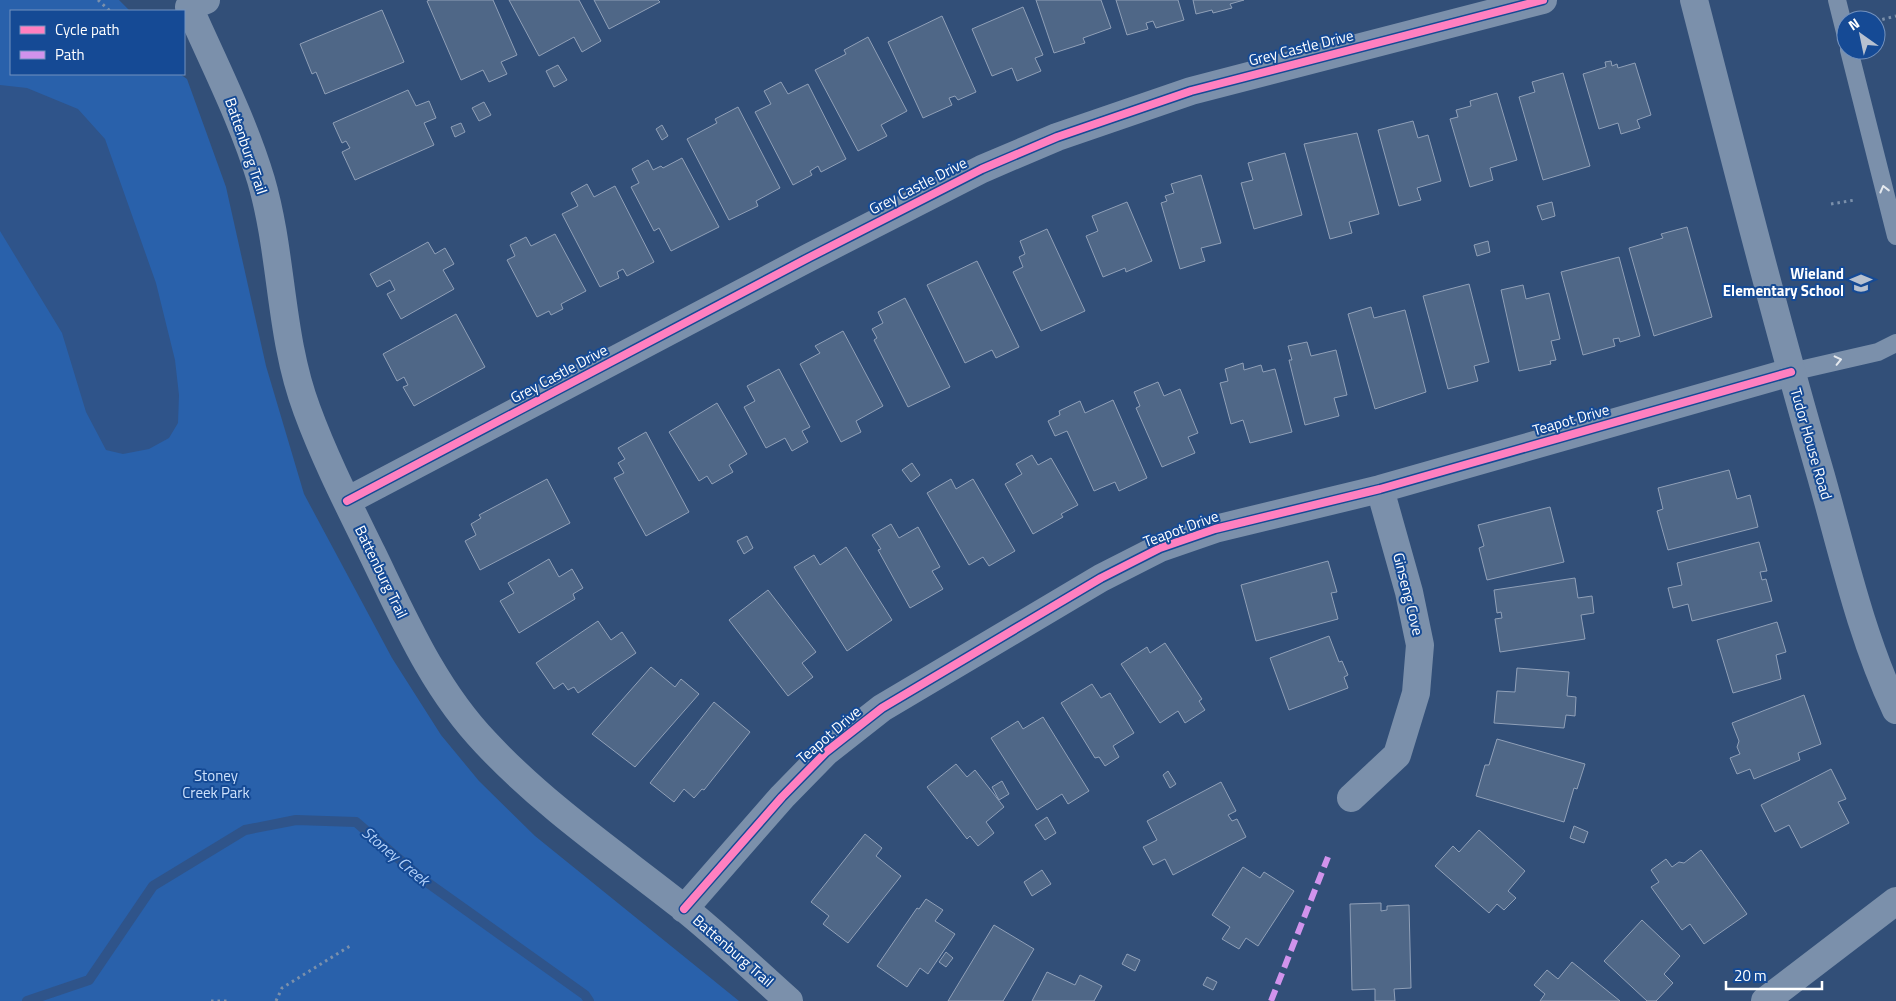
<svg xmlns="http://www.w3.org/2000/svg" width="1896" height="1001" font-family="'Titillium Web',sans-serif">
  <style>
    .green { fill: #2961ab }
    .water { fill: #2f548a }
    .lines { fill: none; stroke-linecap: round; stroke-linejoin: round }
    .stream { stroke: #2f548a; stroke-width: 10 }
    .building { fill: #4f6787; stroke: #90a0b8 }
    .path { stroke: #7b90ab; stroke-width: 3; stroke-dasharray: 2.5 4; stroke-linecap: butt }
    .service { stroke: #7b90ab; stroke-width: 18 }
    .minor { stroke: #7b90ab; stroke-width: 28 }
    .tertiary { stroke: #7b90ab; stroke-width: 28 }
    .quiet { stroke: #d193ec; stroke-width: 6; stroke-dasharray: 12 6; stroke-linecap: butt }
    .cycleway-casing { stroke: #154a95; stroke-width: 11 }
    .cycleway { stroke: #ff80c0; stroke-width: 8 }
    .oneway { stroke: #e5e9ee }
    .labels { text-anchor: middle; stroke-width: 4; stroke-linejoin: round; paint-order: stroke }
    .street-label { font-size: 15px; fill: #fff; stroke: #154a95 }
    .poi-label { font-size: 15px; font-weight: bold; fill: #fff; stroke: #154a95; text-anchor: end }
    .park-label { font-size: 15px; fill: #cde1fc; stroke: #154a95 }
    .water-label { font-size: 16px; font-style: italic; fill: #b2d0f8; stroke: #154a95 }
  </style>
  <rect width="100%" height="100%" fill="#324f78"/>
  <path class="green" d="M0 0H119L130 11H11V74H180L187 79 226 187 266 366 304 494 392 658 441 735 479 781 535 836 739 1001H0Z"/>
  <path class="water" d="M0 85 27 88 78 109 105 139 156 283 175 360 179 395 178 423 169 438 149 449 123 454 106 450 86 412 62 333 0 231Z"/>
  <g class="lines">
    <path class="stream" d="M27 1001 89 980 153 886 245 830 296 820 356 822 421 878 585 995 589 1001"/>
  </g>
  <path class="building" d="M430 0H493L517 55 501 62 507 74 489 82 483 70 461 80 427 1Z
    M509 0H579L601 41 582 52 574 37 539 56Z
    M594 0H658L660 2 609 29Z
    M1036 0H1101L1111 28 1083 38 1085 43 1054 53Z
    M1116 0H1178L1184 20 1156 28 1153 21 1146 23 1148 29 1127 35Z
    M1193 0H1244L1230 4 1232 8 1213 13 1212 10 1196 14Z
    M1023 7 1043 55 1035 58 1041 71 1017 81 1012 68 992 76 972 29Z
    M382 10 404 62 325 94 316 72 312 74 300 44Z
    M942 16 976 92 958 100 955 96 949 98 952 105 923 118 888 42Z
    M868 37 907 111 881 125 887 136 858 151 815 70 846 54 844 50Z
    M1611 61 1612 66 1617 64 1618 68 1635 63 1651 115 1637 120 1640 128 1621 134 1618 123 1599 129 1583 74 1606 67 1605 62Z
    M558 65 567 80 554 87 546 71Z
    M1563 73 1590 166 1543 180 1519 97 1535 92 1532 82Z
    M781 82 788 94 808 84 846 159 821 172 818 166 810 171 812 175 793 185 755 112 771 104 764 91Z
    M408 90 416 106 429 101 436 118 424 123 434 145 355 180 342 152 350 148 346 141 342 143 333 123Z
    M1497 93 1517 160 1490 168 1493 180 1470 187 1450 119 1458 117 1456 110 1471 106 1470 101Z
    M484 102 491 115 479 121 472 108Z
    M738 107 780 188 756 201 758 206 729 220 687 139 717 123 715 119Z
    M1413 121 1418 138 1428 135 1441 181 1417 188 1421 200 1399 206 1378 130Z
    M461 123 465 132 455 137 451 127Z
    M662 125 668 136 662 140 656 129Z
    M1357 133 1379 214 1349 222 1352 233 1330 239 1304 144Z
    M1285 153 1302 215 1254 229 1241 183 1253 180 1248 163Z
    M682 158 719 227 671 251 659 228 654 231 631 187 639 183 632 169 648 160 653 170 661 166 663 168Z
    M1201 175 1221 243 1201 248 1205 261 1180 269 1161 203 1167 201 1165 196 1174 193 1171 184Z
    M587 184 594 197 615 186 654 262 627 276 623 269 617 272 619 278 600 287 562 214 578 206 571 193Z
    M1127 202 1152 261 1126 272 1125 268 1103 277 1086 236 1098 231 1092 216Z
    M1552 202 1555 216 1542 220 1537 206Z
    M1687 227 1712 317 1654 336 1629 248 1663 238 1661 234Z
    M1047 229 1085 311 1041 331 1013 272 1023 267 1019 257 1025 254 1020 241Z
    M555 234 586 291 561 304 563 309 551 315 549 311 537 317 507 260 515 256 510 245 526 237 531 246Z
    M1488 241 1490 252 1477 256 1474 245Z
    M428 242 435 254 445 248 454 264 443 270 454 289 401 319 387 294 395 290 390 280 377 287 370 274Z
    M1619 257 1640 336 1620 342 1619 338 1613 339 1615 346 1583 355 1561 272Z
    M977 261 1019 347 996 358 992 350 965 363 927 285Z
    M1469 284 1489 362 1474 366 1478 381 1448 389 1423 296Z
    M1523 285 1526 299 1549 293 1560 339 1551 341 1556 360 1550 361 1551 364 1519 371 1501 290Z
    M905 298 950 387 908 407 874 340 877 338 872 329 883 323 878 312Z
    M1371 307 1374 318 1405 310 1426 392 1375 409 1348 314Z
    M456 314 485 367 414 406 403 387 408 385 404 377 397 381 383 354Z
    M843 331 883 406 856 421 861 432 841 442 800 364 820 353 815 346Z
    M1307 342 1311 356 1336 350 1347 395 1334 398 1339 416 1305 425 1289 360H1292L1288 346Z
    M1243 363 1244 370 1261 365 1263 372 1275 369 1292 432 1250 443 1243 420 1231 424 1220 383 1228 381 1225 369Z
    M779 369 810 427 802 431 808 442 792 451 785 438 766 448 744 407 755 401 747 386Z
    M1158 382 1164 396 1180 389 1198 433 1188 437 1195 453 1162 467 1136 408 1140 406 1134 392Z
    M1113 400 1147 478 1119 491 1115 482 1094 491 1067 431 1055 436 1048 421 1060 415 1059 411 1080 401 1085 413Z
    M717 403 747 454 729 465 733 472 712 484 707 476 699 481 669 432Z
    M646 432 689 512 646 536 614 478 624 473 618 463 625 459 618 448Z
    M1032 455 1038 465 1051 458 1078 505 1061 514 1063 517 1033 534 1005 484 1022 474 1016 464Z
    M912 463 920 475 911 482 902 470Z
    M1729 470 1737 499 1750 495 1758 527 1668 550 1657 511 1663 509 1658 488Z
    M547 479 570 523 480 570 465 541 476 535 471 524 481 518 479 515Z
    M951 479 956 489 973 479 1015 551 989 566 983 557 969 565 927 493Z
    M1550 507 1564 562 1487 580 1479 548 1484 546 1478 525Z
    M891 524 899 538 918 527 940 567 932 571 943 589 910 608 878 550 881 549 872 535Z
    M747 536 753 548 744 554 737 541Z
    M1759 542 1767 571 1760 572 1762 580 1766 579 1772 601 1692 621 1688 604 1673 608 1668 588 1682 585 1677 563Z
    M846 547 892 620 847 651 794 567 814 555 820 565Z
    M549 559 559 577 572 569 583 588 573 594 575 599 519 633 500 601 514 593 508 583Z
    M1328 561 1337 592 1331 593 1338 619 1256 641 1241 585Z
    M1575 578 1578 598 1592 596 1594 613 1581 615 1585 639 1500 652 1495 619 1502 618 1501 612 1497 613 1494 590Z
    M768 590 816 652 802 663 813 677 788 696 729 620Z
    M598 621 611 640 622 632 636 653 578 693 574 687 568 690 563 683 554 689 536 663Z
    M1777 622 1786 652 1776 655 1781 679 1733 693 1717 640Z
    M1329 636 1339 662 1342 661 1348 675 1344 677 1348 688 1289 710 1270 658Z
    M1165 643 1202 699 1199 701 1205 710 1185 723 1178 711 1160 723 1121 664 1147 647 1150 653Z
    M651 667 675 687 681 679 699 694 635 767 592 734Z
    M1517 668 1569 672 1567 696 1576 697 1575 716 1566 715 1564 728 1494 723 1497 691 1515 692Z
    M1092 684 1101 698 1110 693 1134 733 1113 746 1119 757 1105 766 1099 757 1095 758 1061 703Z
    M1804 695 1821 744 1798 753 1800 760 1754 779 1750 769 1737 774 1730 758 1740 754 1737 747 1739 741 1732 723Z
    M714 702 750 732 704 790 702 789 694 798 684 789 674 802 650 783Z
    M1043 717 1089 791 1068 804 1062 794 1037 810 991 738 1018 721 1023 729Z
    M1497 739 1585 764 1577 789 1574 788 1564 822 1476 796 1485 765H1489Z
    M956 764 967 777 975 770 1004 807 986 822 994 833 978 846 970 836 967 839 927 787Z
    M1831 769 1846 799 1838 802 1849 823 1801 848 1789 825 1775 832 1761 805Z
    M1168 771 1176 784 1170 788 1163 775Z
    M1002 781 1009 794 999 800 992 787Z
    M1221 782 1236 811 1228 815 1232 821 1237 819 1246 837 1173 875 1165 859 1153 865 1143 847 1157 840 1147 821Z
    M1047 817 1056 833 1045 840 1035 825Z
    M1574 826 1588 832 1584 843 1570 838Z
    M1479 830 1525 871 1508 891 1516 898 1504 910 1497 904 1489 913 1435 866 1453 846 1459 852Z
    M865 834 882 848 876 856 901 876 848 943 823 924 829 916 811 902Z
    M1701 850 1747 914 1704 944 1690 924 1682 930 1651 887 1659 882 1651 870 1666 859 1672 867 1679 862 1684 863Z
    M1243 867 1260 878 1264 872 1294 891 1258 946 1246 938 1239 949 1222 939 1230 927 1212 915Z
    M1042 870 1051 884 1032 896 1024 882Z
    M926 899 943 910 935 921 955 934 928 974 920 968 907 987 877 966 917 908 919 909Z
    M1381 903V911L1387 910V906L1409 905 1411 988 1394 989 1395 1001H1375V989L1352 990 1350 904Z
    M1642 920 1680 956 1664 974 1673 983 1656 1001H1647L1604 961Z
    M994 925 1034 949 1003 1001H948Z
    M946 952 953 958 946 967 939 962Z
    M1127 954 1140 960 1135 971 1122 964Z
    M1572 962 1620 1001H1540L1545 994 1534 985 1547 970 1558 979Z
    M1047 972 1075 985 1080 975 1102 986 1094 1001H1032Z
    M1207 977 1217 982 1213 990 1203 985Z"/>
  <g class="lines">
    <path class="path" d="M98 0 110 11
      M1876 21 1896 16
      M1831 204 1855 200
      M211 1001H229
      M276 1001 282 988 350 946"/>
    <path class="service" d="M1837 0 1846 36
      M1849 50 1896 236
      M1791 372 1878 352 1896 343"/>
    <path class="minor" d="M206 0 189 7C214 64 243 120 261 180 283 255 279 336 307 410 325 459 349 506 372 553 404 619 434 689 486 743 544 805 614 853 680 905 718 935 753 969 789 1001
      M347 501 810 257 982 169 1057 137 1191 91 1543 0
      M1351 798 1397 755 1416 693 1420 645 1409 592 1380 489
      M684 909 782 797 826 752 882 708 1101 578 1160 548 1215 529 1380 489 1791 372
      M1765 1001 1896 901"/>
    <path class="tertiary" d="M1694 0C1735 159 1775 318 1821 476 1843 554 1861 636 1896 710"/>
    <path class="quiet" d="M1271 1001 1328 857"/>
    <g class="cycleway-casing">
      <path id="cycleway" d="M347 501 810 257 982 169 1057 137 1191 91 1543 0
        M684 909 782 797 826 752 882 708 1101 578 1160 548 1215 529 1380 489 1791 372"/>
    </g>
    <use href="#cycleway" class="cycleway"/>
  </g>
  <defs><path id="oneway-chevron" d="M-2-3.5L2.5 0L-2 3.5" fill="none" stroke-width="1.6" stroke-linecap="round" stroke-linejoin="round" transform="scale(1.25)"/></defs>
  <g class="oneway">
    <use href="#oneway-chevron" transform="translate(1884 189) rotate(-104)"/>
    <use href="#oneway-chevron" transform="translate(1838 360) rotate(-13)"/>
  </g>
  <defs>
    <g id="school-bare" transform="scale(1.725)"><path d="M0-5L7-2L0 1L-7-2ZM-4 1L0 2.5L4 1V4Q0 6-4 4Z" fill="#b7c1d0" stroke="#154a95" stroke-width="2.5" paint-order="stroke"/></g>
  </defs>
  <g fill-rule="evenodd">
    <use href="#school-bare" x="1861" y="283"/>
  </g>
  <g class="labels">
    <g class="street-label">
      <text transform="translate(1301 48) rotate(-14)" y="5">Grey Castle Drive</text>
      <text transform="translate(246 146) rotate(71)" y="5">Battenburg Trail</text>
      <text transform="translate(918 186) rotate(-27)" y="5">Grey Castle Drive</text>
      <text transform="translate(559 374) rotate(-28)" y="5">Grey Castle Drive</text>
      <text transform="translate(1571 420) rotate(-16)" y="5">Teapot Drive</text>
      <text transform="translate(1811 444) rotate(74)" y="5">Tudor House Road</text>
      <text transform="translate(1181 529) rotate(-20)" y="5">Teapot Drive</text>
      <text transform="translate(381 572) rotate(64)" y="5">Battenburg Trail</text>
      <text transform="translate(1408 594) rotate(76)" y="5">Ginseng Cove</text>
      <text transform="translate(829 735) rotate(-41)" y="5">Teapot Drive</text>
      <text transform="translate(733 951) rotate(41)" y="5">Battenburg Trail</text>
    </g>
    <g class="poi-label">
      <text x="1844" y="279">Wieland<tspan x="1844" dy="17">Elementary School</tspan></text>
    </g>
    <g class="park-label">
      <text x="216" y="781">Stoney<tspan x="216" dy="17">Creek Park</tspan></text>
    </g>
    <g class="water-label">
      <text transform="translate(396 856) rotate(40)" y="6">Stoney Creek</text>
    </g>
  </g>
  <rect x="10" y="10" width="175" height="65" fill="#154a95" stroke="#7392bf"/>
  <rect x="20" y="26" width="25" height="8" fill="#ff80c0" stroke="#7392bf"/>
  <text x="55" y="35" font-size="15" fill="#ffffff">Cycle path</text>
  <rect x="20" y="51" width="25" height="8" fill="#d193ec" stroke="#7392bf"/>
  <text x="55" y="60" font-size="15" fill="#ffffff">Path</text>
  <g transform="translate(1861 35) rotate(327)"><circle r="24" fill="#154a95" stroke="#7392bf"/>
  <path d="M0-4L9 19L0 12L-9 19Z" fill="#b7c1d0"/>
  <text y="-8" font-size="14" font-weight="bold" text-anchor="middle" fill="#ffffff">N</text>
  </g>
  <path d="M1726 981v8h96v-8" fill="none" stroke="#ffffff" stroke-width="2.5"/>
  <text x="1734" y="981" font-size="15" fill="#ffffff" stroke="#154a95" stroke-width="4" paint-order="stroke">20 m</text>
</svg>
